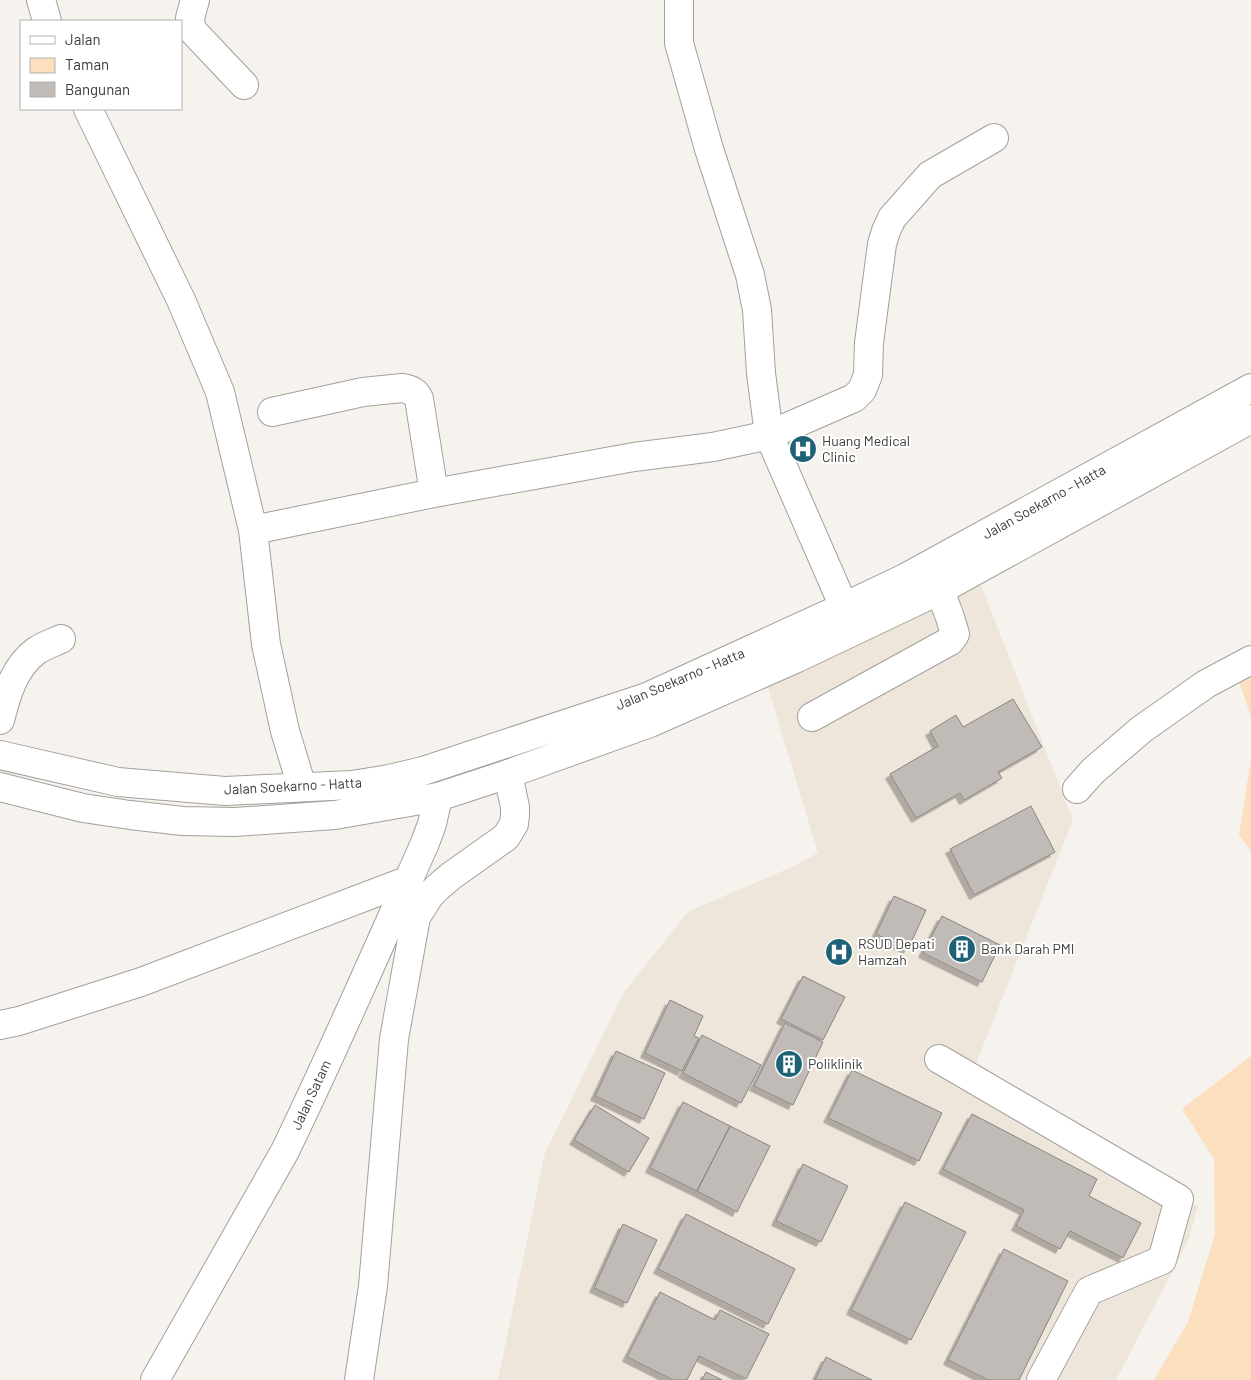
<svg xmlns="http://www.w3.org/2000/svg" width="1251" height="1380" font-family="Barlow,sans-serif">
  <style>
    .built { fill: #efe6db }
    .green { fill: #fbdfbe }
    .building { fill: #c0bbb6; stroke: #898580; filter: url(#shadow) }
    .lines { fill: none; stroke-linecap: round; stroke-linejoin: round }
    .minor-casing { stroke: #a4a09b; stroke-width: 30 }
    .highway-casing { stroke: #a4a09b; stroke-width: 30 }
    .minor { stroke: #fff; stroke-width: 28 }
    .highway { stroke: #fff; stroke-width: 28 }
    .labels { text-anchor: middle; stroke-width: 4; stroke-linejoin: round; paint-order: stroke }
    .poi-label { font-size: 14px; fill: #3c3b39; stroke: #fff; text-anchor: start }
    .street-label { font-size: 14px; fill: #3c3b39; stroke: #fff }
  </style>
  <defs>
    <filter id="shadow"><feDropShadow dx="-4.5" dy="4.5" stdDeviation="0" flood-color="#0004"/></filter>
  </defs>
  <rect width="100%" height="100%" fill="#f6f2ed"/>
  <path class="built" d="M981 585 1073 820 966 1089 1198 1206 1189 1239 1116 1380H498L545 1153 624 992 689 911 792 867 818 853 766 681Z"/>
  <path class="green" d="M1251 665V717L1236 672Z
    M1251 758V851L1239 835Z
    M1251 1056V1380H1154L1188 1322 1215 1234 1214 1159 1182 1109Z"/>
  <path class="building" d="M1013 699 1042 747 998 772 1002 778 964 800 960 793 916 818 890 774 938 746 930 731 956 715 963 727Z
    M1031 806 1055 852 974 895 950 849Z
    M894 896 926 910 908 949 876 934Z
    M942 916 1000 945 982 982 923 953Z
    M803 976 845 997 823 1040 781 1019Z
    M670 1000 703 1016 694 1036 699 1038 682 1071 645 1053Z
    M785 1023 823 1042 793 1105 754 1086Z
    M702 1035 761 1065 741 1103 683 1073Z
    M616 1051 665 1073 644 1119 595 1096Z
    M852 1070 942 1113 919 1161 828 1118Z
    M683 1102 730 1126 697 1191 650 1168Z
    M595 1105 649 1138 629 1172 574 1140Z
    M972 1114 1097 1179 1089 1196 1141 1223 1123 1258 1070 1231 1060 1249 1016 1226 1024 1210 943 1169Z
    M730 1126 770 1146 737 1212 697 1191Z
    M803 1164 848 1186 821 1242 776 1221Z
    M905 1202 966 1232 911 1340 851 1310Z
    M686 1214 795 1269 768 1324 658 1269Z
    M623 1224 657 1240 627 1303 594 1288Z
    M1004 1249 1068 1281 1019 1380H988L948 1360Z
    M660 1292 715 1320 720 1310 769 1334 746 1379 699 1356 687 1380H673L627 1357Z
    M826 1357 872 1380H815Z
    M706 1372 722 1380H702Z"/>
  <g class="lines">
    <g class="minor-casing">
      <path id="minor" d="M41 0 47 21
        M195 0 190 18 191 29 244 85
        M679 0V43L709 149 750 275 757 310 761 373 769 435 844 607 852 629
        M88 109 181 300 220 392 253 530 266 644 285 731 302 787
        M272 412 363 392 402 388C410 389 416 392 419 399L434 493
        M253 530 434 493 634 457 713 447 769 435 854 398 862 390 868 375 869 343 882 244 886 231 892 218 930 175 994 138
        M812 717 950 641 955 634C949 611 940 590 928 570
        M0 720C6 696 14 667 36 651 43 646 52 643 61 639
        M1077 789 1093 771 1142 729 1206 684 1251 660
        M0 1025 19 1021 141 982 409 880
        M939 1059 1179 1199 1162 1260 1089 1291 1041 1380
        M155 1380 285 1151C334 1050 379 946 425 843L432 824 438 797
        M359 1380 373 1286 394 1039 416 917 430 895 438 887 451 876 506 837 514 824 515 815V807L508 774"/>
    </g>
    <g class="highway-casing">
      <path id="highway" d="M0 755 118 782 225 791 352 785 389 779 423 771 647 697 844 607 905 578 1251 388
        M0 787 83 808 130 815 183 821 235 822 335 815 438 797 508 774 650 723 797 658 940 590 1251 419"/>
    </g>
    <use href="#minor" class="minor"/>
    <use href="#highway" class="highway"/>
  </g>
  <defs>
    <g id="hospital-disc" transform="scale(1.4375)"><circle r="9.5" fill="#206275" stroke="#fff"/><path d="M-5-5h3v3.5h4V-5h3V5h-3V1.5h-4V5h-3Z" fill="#fff"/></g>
    <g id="building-disc" transform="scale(1.4375)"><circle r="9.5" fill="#206275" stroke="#fff"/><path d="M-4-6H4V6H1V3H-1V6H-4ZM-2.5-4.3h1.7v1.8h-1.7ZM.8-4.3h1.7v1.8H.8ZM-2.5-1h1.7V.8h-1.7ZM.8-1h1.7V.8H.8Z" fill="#fff"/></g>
  </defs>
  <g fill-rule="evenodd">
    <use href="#hospital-disc" x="803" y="449"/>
    <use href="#building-disc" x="962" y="949"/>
    <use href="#hospital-disc" x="839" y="952"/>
    <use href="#building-disc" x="789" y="1064"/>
  </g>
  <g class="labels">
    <g class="poi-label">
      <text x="822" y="446">Huang Medical<tspan x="822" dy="16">Clinic</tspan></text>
      <text x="858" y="949">RSUD Depati<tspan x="858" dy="16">Hamzah</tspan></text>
      <text x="981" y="954">Bank Darah PMI</text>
      <text x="808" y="1069">Poliklinik</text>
    </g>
    <g class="street-label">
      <text transform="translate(1044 502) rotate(-29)" y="5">Jalan Soekarno - Hatta</text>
      <text transform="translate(680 679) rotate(-23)" y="5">Jalan Soekarno - Hatta</text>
      <text transform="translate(293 786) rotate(-3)" y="5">Jalan Soekarno - Hatta</text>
      <text transform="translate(311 1095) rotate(-65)" y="5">Jalan Satam</text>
    </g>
  </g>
  <rect x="20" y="20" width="162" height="90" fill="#ffffff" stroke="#b1b1b0"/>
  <rect x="30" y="36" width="25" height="8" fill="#ffffff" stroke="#b1b1b0"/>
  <text x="65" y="45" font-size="15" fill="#3c3b39">Jalan</text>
  <rect x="30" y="58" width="25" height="15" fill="#fbdfbe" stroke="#b1b1b0"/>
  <text x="65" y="70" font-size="15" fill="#3c3b39">Taman</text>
  <rect x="30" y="82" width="25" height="15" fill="#c0bbb6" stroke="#b1b1b0"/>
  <text x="65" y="95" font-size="15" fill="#3c3b39">Bangunan</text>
</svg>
